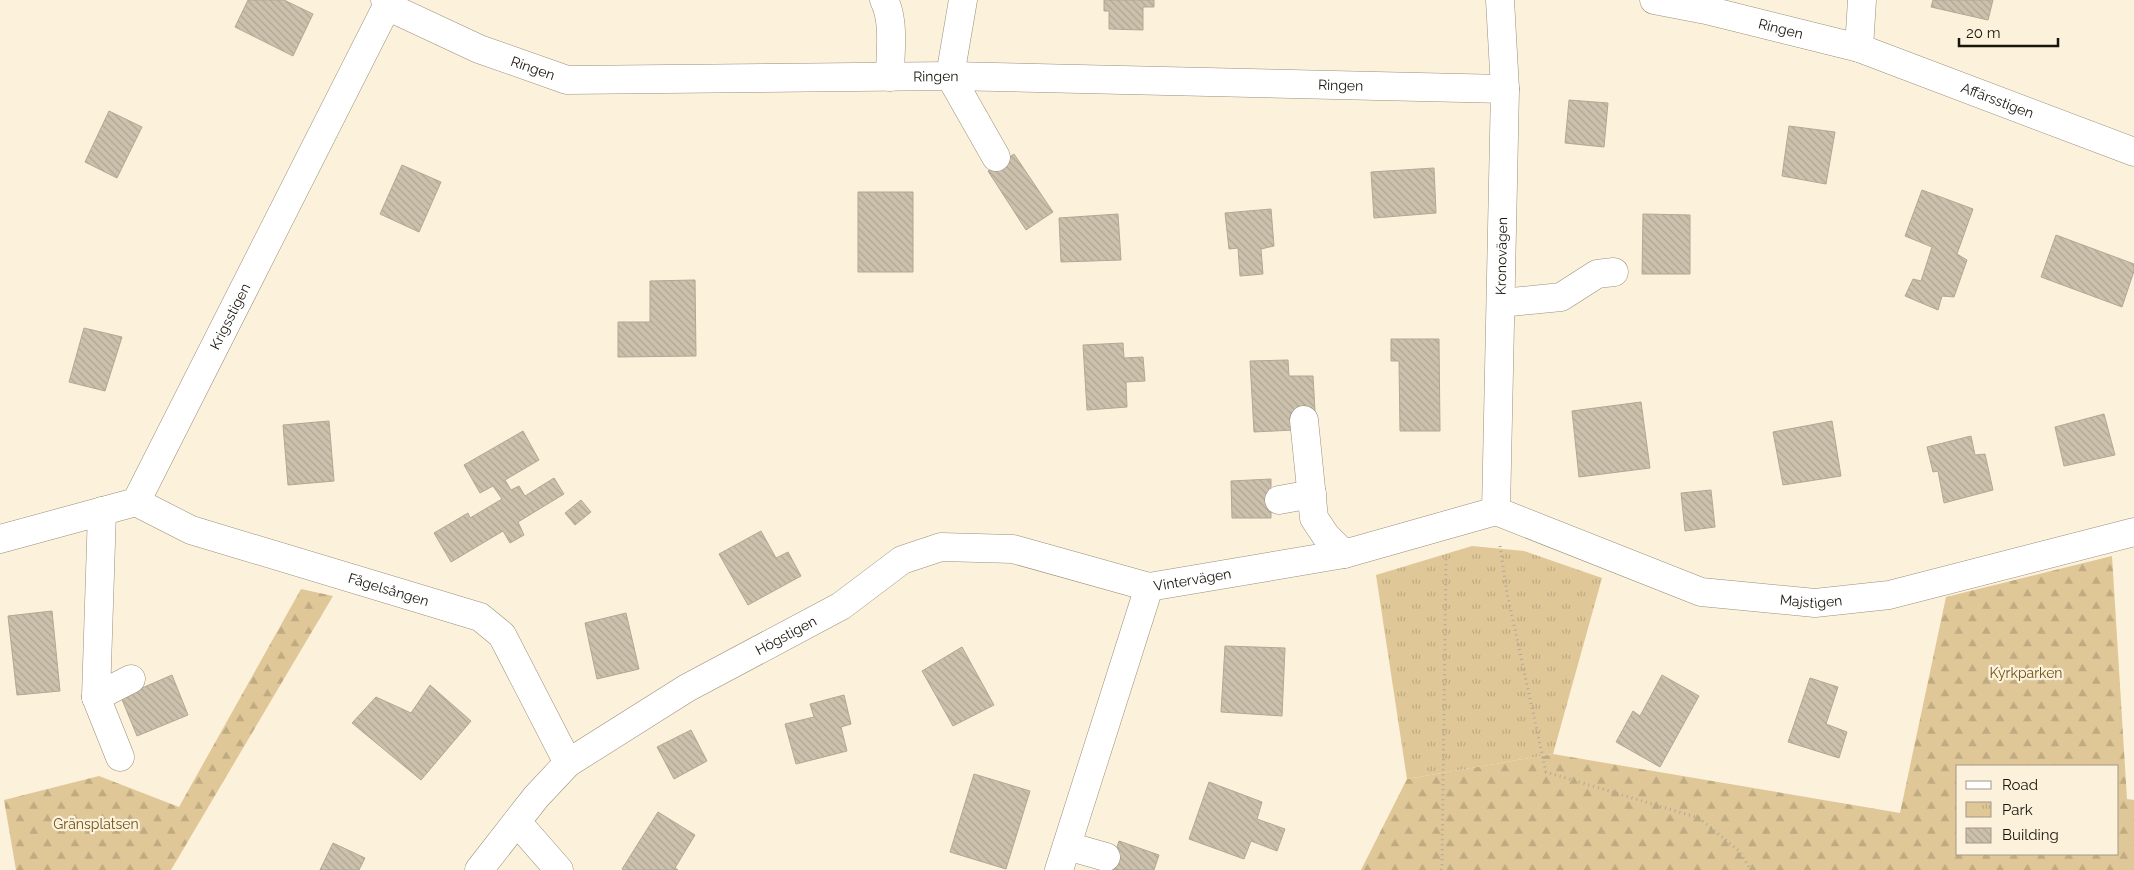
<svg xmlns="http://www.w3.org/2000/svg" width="2134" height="870" font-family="Raleway,sans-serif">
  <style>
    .forest { fill: url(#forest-firs); fill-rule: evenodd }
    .park { fill: url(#park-tufts) }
    .building { fill: url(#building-back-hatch); stroke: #b2a893 }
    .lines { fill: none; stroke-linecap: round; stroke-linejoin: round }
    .minor-casing { stroke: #998f7b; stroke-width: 29 }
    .path { stroke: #b0a897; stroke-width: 3; stroke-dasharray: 1 4; stroke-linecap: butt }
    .minor { stroke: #fff; stroke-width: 28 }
    .labels { text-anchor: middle; stroke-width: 4.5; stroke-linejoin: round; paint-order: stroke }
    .street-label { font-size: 14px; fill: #18150d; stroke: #fcf1db }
    .park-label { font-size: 14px; fill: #6d5319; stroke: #fcf1db }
  </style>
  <defs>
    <pattern id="forest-firs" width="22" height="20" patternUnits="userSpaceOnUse" patternTransform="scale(1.25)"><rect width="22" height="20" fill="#dfc798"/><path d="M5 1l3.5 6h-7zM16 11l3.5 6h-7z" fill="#bfaa82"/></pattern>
    <pattern id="park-tufts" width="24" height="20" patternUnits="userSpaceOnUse" patternTransform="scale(1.25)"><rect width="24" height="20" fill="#dfc798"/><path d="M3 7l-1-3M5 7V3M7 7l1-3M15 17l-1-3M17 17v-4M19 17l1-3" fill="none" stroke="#bfaa82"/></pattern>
    <pattern id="building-back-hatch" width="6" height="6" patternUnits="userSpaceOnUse" patternTransform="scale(1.25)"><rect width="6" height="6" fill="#ccc1ac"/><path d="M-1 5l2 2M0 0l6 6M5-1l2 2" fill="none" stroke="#aea593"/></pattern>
  </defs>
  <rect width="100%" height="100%" fill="#fcf1db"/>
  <path class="forest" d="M2112 556 2127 799 2134 800V870H1361L1407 779 1553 754 1900 813 1946 597ZM1958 766H2118V854H1958Z
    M301 589 333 596 171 870H16L4 800 99 776 179 807Z"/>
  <path class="park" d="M1472 546 1524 551 1602 578 1553 754 1407 779 1376 575Z"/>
  <path class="building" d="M248 0H284L313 14 293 56 235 27Z
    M1104 0H1154V7H1143V30L1109 29V11H1104Z
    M1933 0H1993L1988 20 1931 7Z
    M1569 100 1608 103 1604 147 1565 143Z
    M109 111 142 127 117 178 85 162Z
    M1789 126 1835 132 1826 184 1782 176Z
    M1014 154 1053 212 1026 230 988 171Z
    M402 165 441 182 419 232 380 214Z
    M1434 168 1436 213 1374 218 1371 172Z
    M1922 190 1973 209 1957 254 1967 260 1954 297 1942 296 1938 310 1905 296 1913 279 1921 281 1932 247 1905 236Z
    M858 192H913V272H858Z
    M1271 209 1274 246 1261 249 1263 274 1240 276 1238 248 1229 249 1225 213Z
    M1118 214 1121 260 1061 262 1059 218Z
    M1643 214 1690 215V274H1642Z
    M2056 235 2134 264V271L2122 307 2041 277Z
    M695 280 696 356 618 357V322H650V281Z
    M84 328 122 337 105 391 69 382Z
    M1391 339H1439L1440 431H1400L1399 361H1391Z
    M1123 343 1124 358 1143 357 1145 381 1126 382 1127 407 1087 410 1083 345Z
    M1288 360 1289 376H1313L1315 411 1293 412 1294 430 1254 432 1250 361Z
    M1641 402 1650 468 1579 477 1572 411Z
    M2104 414 2115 455 2064 466 2055 427Z
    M329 421 334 481 288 485 283 425Z
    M1832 421 1841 476 1783 485 1773 432Z
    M523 431 539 460 505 480 511 490 519 486 525 496 554 478 564 494 518 522 524 535 510 543 503 531 451 562 434 533 468 513 470 518 502 499 493 486 480 493 464 465Z
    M1971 436 1975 455 1985 454 1993 490 1944 503 1938 471 1933 472 1927 447Z
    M1271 479V518H1232L1231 481Z
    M1711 490 1715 527 1685 531 1681 493Z
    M581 500 591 512 575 525 565 513Z
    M761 531 776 558 788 552 801 576 748 605 719 554Z
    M52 611 60 691 17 695 8 616Z
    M626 613 639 669 597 679 585 623Z
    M1225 646 1285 648 1282 716 1221 712Z
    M962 647 994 705 953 726 922 671Z
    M172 675 188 715 137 736 121 697Z
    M1662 675 1699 696 1660 767 1616 742 1633 711 1640 716Z
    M1810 678 1838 687 1826 724 1847 732 1839 758 1788 742Z
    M430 685 471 721 421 780 352 723 376 697 411 713Z
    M844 695 851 724 841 727 847 751 796 764 785 724 814 717 810 704Z
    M691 730 707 761 674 779 657 747Z
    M974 774 1030 791 1006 869 950 852Z
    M1209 782 1262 802 1257 819 1285 829 1277 851 1251 841 1244 859 1189 839Z
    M658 812 695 835 675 868 678 870H624L622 869Z
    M1119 841 1159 855 1154 870H1109Z
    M333 843 365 858 359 870H320Z"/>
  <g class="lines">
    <g class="minor-casing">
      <g id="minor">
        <path id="s1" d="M385 0 387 6 479 49 567 80 950 76 1505 89"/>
        <path d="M884 0C895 21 890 53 890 77"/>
        <path d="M963 0 950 76 996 157"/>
        <path id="s2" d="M1654 0 1706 10 1859 48 1862 0"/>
        <path id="s3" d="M1859 48 2134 152"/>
        <path d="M1501 303 1561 297 1597 274 1614 272"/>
        <path d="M1304 420 1314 518 1326 536 1344 554"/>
        <path d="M1279 500 1312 494"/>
        <path id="s4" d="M136 502 191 530 480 617 502 635 568 763"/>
        <path d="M102 511 96 697 120 757"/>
        <path id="s5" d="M1496 511 1701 592 1815 603 1889 595 2134 532"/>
        <path id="s6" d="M1496 511 1505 89 1500 0"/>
        <path id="s7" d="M0 539 136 502 387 6"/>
        <path d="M96 697 131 679"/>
        <path d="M517 822 559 870"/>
        <path d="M1067 846 1106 857"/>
        <path id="s8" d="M479 870 536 797 568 763 687 688 841 606 902 560 941 547 1013 549 1149 587"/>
        <path id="s9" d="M1059 870 1149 587 1344 554 1496 511"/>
      </g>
    </g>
    <path class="path" d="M1500 546 1507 593 1546 772 1699 818 1739 851 1751 870
      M1441 870 1442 867 1446 556"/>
    <use href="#minor" class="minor"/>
  </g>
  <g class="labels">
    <g class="street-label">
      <text dy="5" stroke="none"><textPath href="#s2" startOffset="130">Ringen</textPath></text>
      <text dy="5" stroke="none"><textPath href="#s1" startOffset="165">Ringen</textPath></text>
      <text dy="5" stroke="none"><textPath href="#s1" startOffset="570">Ringen</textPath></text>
      <text dy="5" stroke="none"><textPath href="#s1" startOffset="975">Ringen</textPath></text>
      <text dy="5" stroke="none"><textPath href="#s3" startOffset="148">Affärsstigen</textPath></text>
      <text dy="5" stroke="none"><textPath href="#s6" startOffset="255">Kronovägen</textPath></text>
      <text dy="5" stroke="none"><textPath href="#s7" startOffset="349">Krigsstigen</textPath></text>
      <text dy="5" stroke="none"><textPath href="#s9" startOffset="341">Vintervägen</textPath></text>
      <text dy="5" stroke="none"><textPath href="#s4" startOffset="268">Fågelsången</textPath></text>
      <text dy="5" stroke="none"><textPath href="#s5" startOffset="331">Majstigen</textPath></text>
      <text dy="5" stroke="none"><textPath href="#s8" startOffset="392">Högstigen</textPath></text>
    </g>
    <g class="park-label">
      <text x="2026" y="678">Kyrkparken</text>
      <text x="96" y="829">Gränsplatsen</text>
    </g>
  </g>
  <rect x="1956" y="765" width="162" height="90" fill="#fcf1db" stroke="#a19989"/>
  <rect x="1966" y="781" width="25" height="8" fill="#ffffff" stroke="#a19989"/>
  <text x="2002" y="790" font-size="15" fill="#18150d">Road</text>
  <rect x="1966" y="802" width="25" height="15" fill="url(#park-tufts)" stroke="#a19989"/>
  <text x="2002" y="815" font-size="15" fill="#18150d">Park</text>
  <rect x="1966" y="828" width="25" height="15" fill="url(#building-back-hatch)" stroke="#a19989"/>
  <text x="2002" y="840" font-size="15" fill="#18150d">Building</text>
  <path d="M1959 38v8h99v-8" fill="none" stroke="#18150d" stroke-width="2.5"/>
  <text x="1966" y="38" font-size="15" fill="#18150d" stroke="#fcf1db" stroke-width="4" paint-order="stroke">20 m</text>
</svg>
